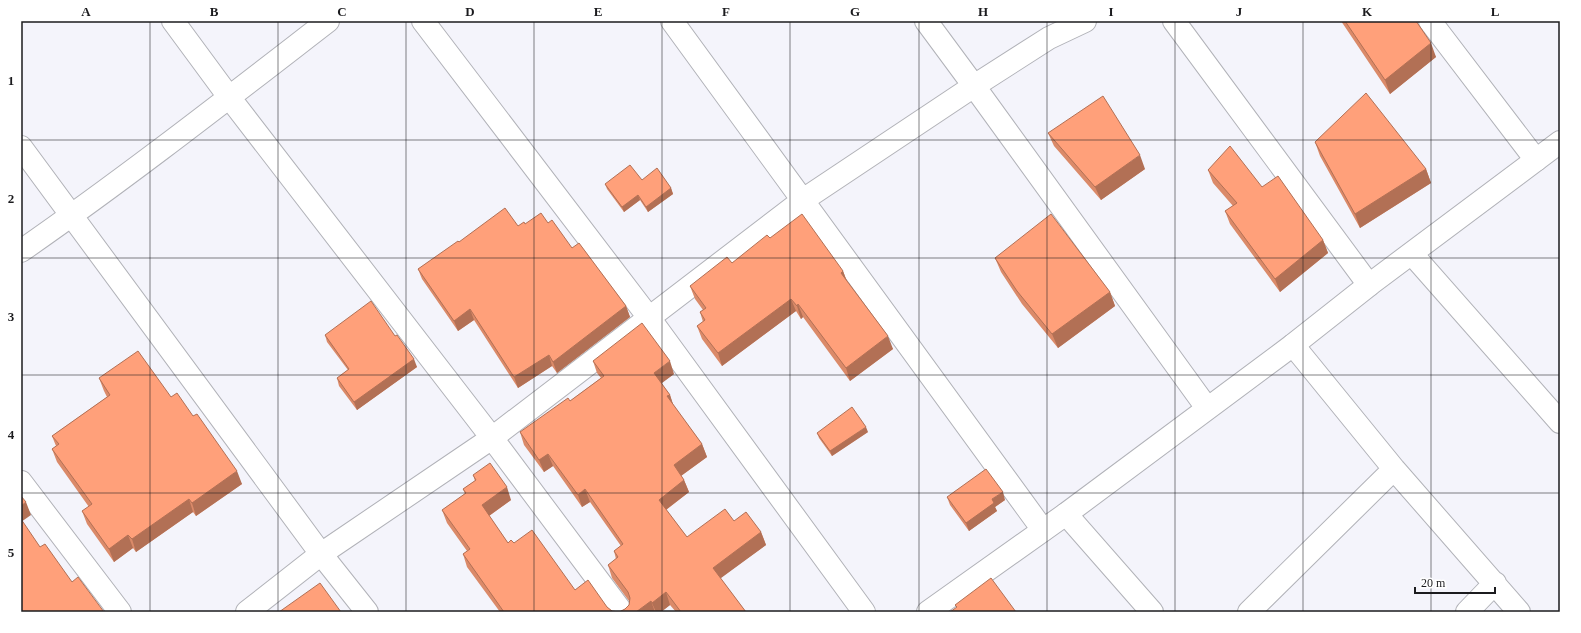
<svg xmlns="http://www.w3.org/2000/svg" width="1581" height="633" font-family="'Times New Roman',serif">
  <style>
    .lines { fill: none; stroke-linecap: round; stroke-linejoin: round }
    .street-casing { stroke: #b1b2b8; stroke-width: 24 }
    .secondary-casing { stroke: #b1b2b8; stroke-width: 24 }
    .street { stroke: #fff; stroke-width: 22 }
    .secondary { stroke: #fff; stroke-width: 22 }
    .wall { fill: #db8a69 }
    .shaded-wall { fill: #b27055 }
    .building { fill: #ffa07a; stroke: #b27055 }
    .grid { fill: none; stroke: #1b1b1e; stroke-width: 1; stroke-opacity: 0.55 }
    .neatline { fill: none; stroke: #1b1b1e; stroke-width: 1.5 }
    .grid-label { font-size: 13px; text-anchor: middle; font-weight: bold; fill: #1b1b1e }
  </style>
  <rect width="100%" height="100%" fill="#f4f4fb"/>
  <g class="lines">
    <g class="street-casing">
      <path id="street" d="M173 21 229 97 492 438 622 612
        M423 21 650 319 864 612
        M672 21 1043 530
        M926 21 974 86 1207 408
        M1174 21 1369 285
        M1430 21 1536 160
        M21 147 321 554 367 612
        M21 251C126 178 227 99 328 21
        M1412 254 1560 422
        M1293 345 1394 469 1519 612
        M21 482 120 612
        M1066 514 1152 612
        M247 612 321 554 492 438 803 200 974 86 1049 38 1085 21
        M1249 612 1394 469
        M1467 612 1495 583"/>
    </g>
    <g class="secondary-casing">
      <path id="secondary" d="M928 612 1066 514 1293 345 1369 285 1560 142"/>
    </g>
    <use href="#street" class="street"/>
    <use href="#secondary" class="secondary"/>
  </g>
  <path class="wall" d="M1341 21H1416L1436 57 1390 94Z
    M1048 133 1145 169 1101 200 1054 146Z
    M1315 142 1426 169 1431 183 1360 228 1320 156Z
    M1208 170 1262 187 1323 240 1328 253 1280 292 1230 224 1225 211 1233 206 1213 183Z
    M642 180 671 188 673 194 648 212 640 200 624 212 607 189 605 184Z
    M548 223 626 306 630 317 557 373 552 366 518 388 474 320 458 331 422 279 418 269 459 242 518 226Z
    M770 238 843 271 847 282 893 349 850 381 803 317 801 319 796 311 722 366 702 339 697 326 703 322 700 312 703 310 695 299 690 286 732 263Z
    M995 258 1110 292 1115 306 1058 348 1022 304 1001 272Z
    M325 335 395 336 417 367 357 410 339 386 337 378 348 370 327 342Z
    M593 361 674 374 661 383 670 395 673 405 702 444 707 457 681 476 684 480 689 492 666 510 687 537 734 521 761 532 766 545 720 578 746 612H676L670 605 661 612H500L467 567 463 554 467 551 447 523 442 510 465 494 463 489 475 481 473 475 511 500 489 516 508 543H514L575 590 607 607 612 611 619 612 625 609 629 605V601L612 578 608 565 616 559 614 551 621 546 590 502 582 507 553 466 544 472 524 445 520 432 570 401 601 378 597 373Z
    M99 378 171 397 242 484 196 516 193 512 136 552 133 548 114 562 87 524 82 511 89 507 57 462 52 449 56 446 52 436 107 397 104 391Z
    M868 432 832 456 819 438 817 433Z
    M947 497 1005 500 995 507 997 511 969 531 950 505Z"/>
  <path class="shaded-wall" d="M1431 43 1436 57 1390 94 1385 80Z
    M1140 155 1145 169 1101 200 1095 187Z
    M1426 169 1431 183 1360 228 1355 214Z
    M671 188 673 194 648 212 646 207Z
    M638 195 640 200 624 212 622 207Z
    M1323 240 1328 253 1280 292 1275 279Z
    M843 271 848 284 841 273Z
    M1110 292 1115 306 1058 348 1052 334Z
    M791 299 796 311 722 366 718 353Z
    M798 304 803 317 801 319 797 306Z
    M626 306 630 317 557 373 553 362Z
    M470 309 474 320 458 331 454 321Z
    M888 336 893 349 850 381 846 368Z
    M549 355 552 366 518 388 514 377Z
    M414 359 417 367 357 410 354 402Z
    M670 361 674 374 658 386 654 373Z
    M670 395 674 407 667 396Z
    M866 427 868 432 832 456 830 451Z
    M702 444 707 457 678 478 674 465Z
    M548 454 553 466 544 472 539 460Z
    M237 471 242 484 196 516 192 503Z
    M684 480 689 492 663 512 659 500Z
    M507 487 511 500 486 518 482 505Z
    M585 489 590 502 582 507 578 495Z
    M1003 492 1005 500 995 507 997 511 969 531 966 523 992 499Z
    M189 499 193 512 136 552 132 539Z
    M26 502 31 515 21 522V506Z
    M761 532 766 545 717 581 713 568Z
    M128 535 133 548 114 562 109 549Z
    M666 592 670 605 661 612H656L652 603Z
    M651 601 655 612H636Z"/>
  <path class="building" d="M1345 21H1416L1431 43 1385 80Z
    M1366 93 1426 169 1355 214 1315 142Z
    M1103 96 1140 155 1095 187 1048 133Z
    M1230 146 1262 187 1278 176 1323 240 1275 279 1225 211 1237 203 1208 170Z
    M630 165 642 180 657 168 671 188 646 207 638 195 622 207 605 184Z
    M505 208 518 226 524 222 525 224 541 213 548 223 552 220 572 248 579 243 626 306 553 362 549 355 514 377 470 309 454 321 418 269 458 241 459 242Z
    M802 214 843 271 841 273 888 336 846 368 798 304 797 306 791 299 718 353 697 326 705 320 700 312 706 308 690 286 727 257 732 263 767 235 770 238Z
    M1051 214 1110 292 1052 334 1017 291 995 258Z
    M371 301 395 336 397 335 414 359 354 402 337 378 349 369 325 335Z
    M642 323 670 361 654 373 670 395 667 396 702 444 674 465 684 480 659 500 687 537 725 509 734 521 746 512 761 532 713 568 746 612H681L666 592 652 603 651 601 636 612H504L463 554 470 549 442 510 466 493 463 489 476 480 473 475 490 463 507 487 482 505 508 543 511 540 514 543 532 530 575 590 588 580 607 607 612 611 619 612 625 609 629 605 630 598 628 592 608 565 618 557 614 551 623 544 585 489 578 495 548 454 539 460 520 432 568 398 570 401 604 376 593 361Z
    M138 351 171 397 177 393 193 416 197 414 237 471 192 503 189 499 132 539 128 535 109 549 82 511 92 504 52 449 59 444 52 436 110 395 99 378Z
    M852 407 866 427 830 451 817 433Z
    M986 469 1003 492 992 499 994 503 966 523 947 497Z
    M21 496 26 502 21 506Z
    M21 519 40 547 45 544 72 582 78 577 104 612H21Z
    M991 578 1016 612H950L957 607 955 605Z
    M320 583 341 612H279Z"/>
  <path class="grid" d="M150 21V612M278 21V612M406 21V612M534 21V612M662 21V612M790 21V612M919 21V612M1047 21V612M1175 21V612M1303 21V612M1431 21V612M21 140H1560M21 258H1560M21 375H1560M21 493H1560"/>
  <rect width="1581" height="633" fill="none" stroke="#ffffff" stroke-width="44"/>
  <path d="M1415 587v6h80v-6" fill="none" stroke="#1b1b1e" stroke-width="2"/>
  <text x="1421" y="587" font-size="12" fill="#1b1b1e" stroke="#ffffff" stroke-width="3" paint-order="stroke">20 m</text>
  <rect x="22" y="22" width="1537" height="589" class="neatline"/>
  <g class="grid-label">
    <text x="86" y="16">A</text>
    <text x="214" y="16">B</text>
    <text x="342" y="16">C</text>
    <text x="470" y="16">D</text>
    <text x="598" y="16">E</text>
    <text x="726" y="16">F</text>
    <text x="855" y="16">G</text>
    <text x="983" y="16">H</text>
    <text x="1111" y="16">I</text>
    <text x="1239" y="16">J</text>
    <text x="1367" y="16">K</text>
    <text x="1495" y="16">L</text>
    <text x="11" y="85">1</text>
    <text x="11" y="203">2</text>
    <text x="11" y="321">3</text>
    <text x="11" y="439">4</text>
    <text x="11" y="557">5</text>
  </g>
</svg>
